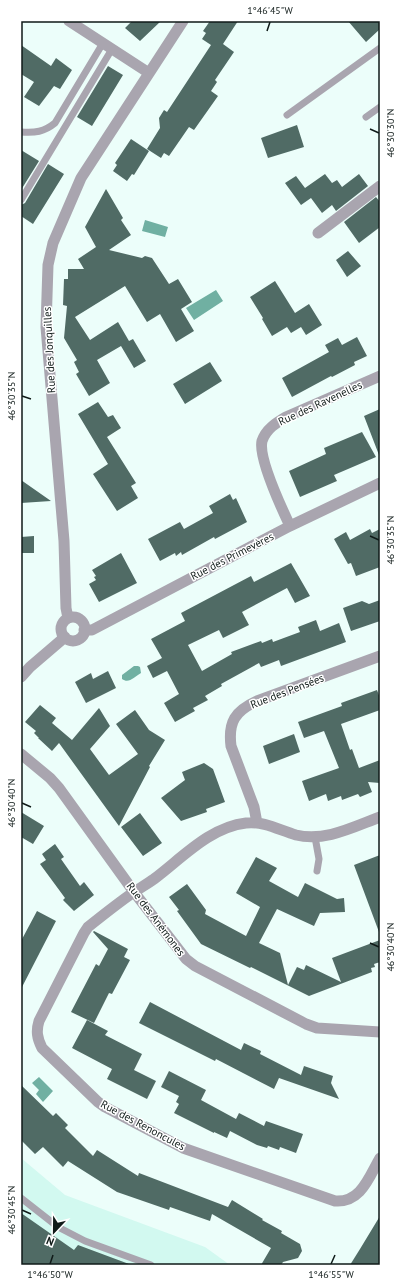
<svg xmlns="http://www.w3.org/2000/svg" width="401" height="1286" font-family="'PT Sans',sans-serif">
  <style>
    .built { fill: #d2f9f0 }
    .water { fill: #70b0a2 }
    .building { fill: #506b65 }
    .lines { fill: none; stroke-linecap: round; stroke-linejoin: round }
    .service { stroke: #a9a5af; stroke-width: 7 }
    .minor { stroke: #a9a5af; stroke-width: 11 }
    .ticks { fill: none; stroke: #0f1a18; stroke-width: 1.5 }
    .labels { text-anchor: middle; stroke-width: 3; stroke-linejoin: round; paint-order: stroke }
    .street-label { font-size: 11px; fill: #0f1a18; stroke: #fff }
    .neatline { fill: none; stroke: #0f1a18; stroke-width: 1.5 }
    .ticks-label { font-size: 10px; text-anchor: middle; fill: #0f1a18 }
  </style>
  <rect width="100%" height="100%" fill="#ecfefa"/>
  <path class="built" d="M21 1158 65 1195 205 1247 230 1265H21Z"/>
  <path class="water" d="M145 220 168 227 165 237 142 231Z
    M216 290 223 301 194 320 186 308Z
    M134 666H138L140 667 141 673C134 677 129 684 122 679V675Z
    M39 1077 53 1091 43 1102 36 1094 39 1090 32 1083Z"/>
  <path class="building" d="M132 21H161L140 41 125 28Z
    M210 21H238L223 44 234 52 215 80 217 82 211 91 218 96 194 130 189 127 169 156 164 153 161 158 147 149 160 128 159 118 164 110 167 112 211 45 202 39 206 33 203 31Z
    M348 21H380V29L366 42Z
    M21 45 51 66 56 58 72 70 60 89 54 86 39 106 24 97 34 82 21 74Z
    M108 66 123 75 92 126 77 117Z
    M297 125 304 147 268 158 261 138Z
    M131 139 149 151 134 175 132 174 127 181 113 171 117 165 115 163Z
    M21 150 39 161 21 190Z
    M48 164 64 174 33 224 21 216V205L25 203Z
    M325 174 332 183 337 180 342 187 359 174 368 186 336 211 332 205 322 213 311 198 301 205 285 183 296 176 305 188Z
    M106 189 123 218 121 220 131 235 109 250 142 258 145 256 152 258 169 284 178 279 192 302 181 309 194 331 176 342 160 314 147 322 125 286 75 317 90 340 118 322 129 341 133 339 146 361 134 368 121 346 97 360 110 383 89 396 76 374 79 372 74 362 77 360 64 338 67 306 63 305 64 279H68V269H84L78 259 96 247 85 227Z
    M376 197 380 202V227L359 243 344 222Z
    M348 251 361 266 347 277 336 260Z
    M275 281 295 313 309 304 322 325 306 335 301 327 291 333 287 327 272 336 262 319 263 318 250 297Z
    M357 337 367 356 354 362 355 365 332 377 331 376 292 397 282 378 329 352 325 345 338 338 342 345Z
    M210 362 222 381 185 404 173 384Z
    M98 402 108 417 113 415 121 428 107 437 136 483 131 486 138 498 117 511 93 474 108 464 78 414Z
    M380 409V454L379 455 364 416Z
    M362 432 376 457 334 475 337 481 300 497 289 471 326 454 324 448Z
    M21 480 51 501 21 503Z
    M230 494 233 500 236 498 247 522 215 539 214 537 182 555 181 552 176 556 175 553 160 561 148 539 180 522 184 529 213 513 209 506Z
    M370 529 372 533 380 529V567L356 576 351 563 348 564 334 539 346 532 350 540Z
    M34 536V553H21V537Z
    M121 553 137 583 99 602 89 584 96 580 94 577 96 576 92 570Z
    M291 563 310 596 295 603 287 588 242 612 249 625 223 638 219 630 188 645 202 671 232 654 231 652 261 641 262 643 272 639 273 642 300 632 298 627 316 620 320 631 339 623 346 642 281 666 279 660 261 667 259 663 221 684 222 686 205 696 208 700 193 708 195 711 175 722 164 703 179 694 167 671 153 678 147 666 162 658 151 639 185 621 181 613 251 576 254 582Z
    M380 600V621L351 631 343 608 362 601 369 604Z
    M108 671 116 688 86 703 75 682 91 673 93 679Z
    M377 690 380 698V710L341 724 350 750 352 749 359 768 380 760V783L368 782 372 792 360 797 358 794 342 800 341 796 328 801 326 794 309 801 302 781 339 768 324 731 304 738 298 722 342 706 341 703Z
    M40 705 56 718 52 723 72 740 99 708 110 726 90 749 109 775 138 754 116 724 135 710 149 730 165 740 149 766 150 767 119 826 59 743 52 751 38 738H39L34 733 36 731 25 722Z
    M294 734 300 752 269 764 263 746Z
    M204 763 213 769 225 802 206 809 207 812 181 821 161 798 185 780 182 772Z
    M21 812 44 826 33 844 21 837Z
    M140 813 162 843 143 856 121 827Z
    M55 844 64 857 61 859 80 886 84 882 94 895 74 911 63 900 65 898 40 864 46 860 42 854Z
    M380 855V932H379L354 865Z
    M256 857 277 868 269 881 298 897 305 883 337 899 344 898 345 912 320 913 314 926 277 909 259 943 280 953 288 985 297 967 304 970 306 965 341 982 332 958 380 940V962L374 964 375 967 371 968 372 972 309 996 251 967 250 968 201 944 177 911 179 910 169 897 187 884 206 910 205 914 246 936 260 907 236 893Z
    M37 911 56 921 21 989V941Z
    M94 931 128 949 124 957 130 960 112 994 109 993 94 1023 71 1012 96 964 99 966 108 949 93 932Z
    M150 1002 241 1050 244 1043 261 1051 260 1054 301 1075 304 1066 333 1076 331 1083 339 1099 279 1078 274 1089 216 1059 215 1061 139 1023Z
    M87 1020 108 1031 105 1035 142 1054 134 1070 156 1081 147 1099 107 1079 112 1069 72 1048Z
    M169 1071 206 1090 201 1100 236 1119 239 1113 264 1126 266 1121 303 1134 296 1153 280 1147 279 1150 268 1146 267 1148 257 1145 230 1131 227 1138 214 1132V1133L174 1113 179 1104 176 1102 179 1096 161 1087Z
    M21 1085 53 1116 56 1113 68 1125 65 1128 93 1156 97 1150 138 1176 139 1173 228 1207 232 1200 263 1219 262 1220 282 1231 281 1233 300 1244 302 1251 298 1258 283 1262 281 1265H261L271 1248 212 1214 210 1221 170 1207 169 1210 117 1192 68 1161 63 1167 43 1147 35 1154 21 1140Z
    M21 1213 74 1250 78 1245 129 1264V1265H21Z
    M380 1216V1265H350L360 1249Z"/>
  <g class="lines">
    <path class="service" d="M287 115 380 48
      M366 117 380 107
      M21 132C35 133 44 132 55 123L103 43
      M21 200 112 49
      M315 837 319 859 317 871
      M21 1198 58 1227 85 1241 151 1265"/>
    <path class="minor" d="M69 21 149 73
      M318 233 380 186
      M290 526C282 509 258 458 262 441 266 429 276 423 286 417L380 376
      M61 629a12 12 0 1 1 24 0a12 12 0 1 1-24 0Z
      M68 618 66 608 64 541 46 327 48 265 53 243 81 178 183 21
      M84 630H92L290 526 380 483
      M21 677 30 667 65 637
      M21 754 50 778 59 788 134 892 186 959 195 966 306 1024 317 1028 380 1032
      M380 817C353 827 325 842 296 835 279 830 264 821 246 823 210 827 182 858 154 879 147 884 140 888 134 892 118 903 103 915 88 927L84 933 39 1021C36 1031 37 1038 42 1048L98 1102 105 1107 183 1148 335 1201C361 1203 369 1177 380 1158
      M257 823 254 807 231 746C228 722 235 711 257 701L380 656"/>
  </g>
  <path class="ticks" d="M267 31 270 22M370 129 379 133M22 396 31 399M370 536 379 540M22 803 31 807M370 943 379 947M22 1210 31 1214M50 1264 53 1255M331 1264 335 1255"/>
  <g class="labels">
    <g class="street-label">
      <text transform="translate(49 350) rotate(-93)" y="4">Rue des Jonquilles</text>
      <text transform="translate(320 403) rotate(-25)" y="4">Rue des Ravenelles</text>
      <text transform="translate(232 556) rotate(-27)" y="4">Rue des Primevères</text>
      <text transform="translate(287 691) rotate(-21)" y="4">Rue des Pensées</text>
      <text transform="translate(156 919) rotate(53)" y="4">Rue des Anémones</text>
      <text transform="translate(143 1125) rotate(28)" y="4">Rue des Renoncules</text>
    </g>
  </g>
  <rect width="401" height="1286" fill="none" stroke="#ffffff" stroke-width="44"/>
  <g transform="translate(54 1232) rotate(202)" stroke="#ffffff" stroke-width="3" paint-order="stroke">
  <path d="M0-3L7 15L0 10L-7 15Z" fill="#0f1a18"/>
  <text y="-6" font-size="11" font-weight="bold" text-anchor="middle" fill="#0f1a18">N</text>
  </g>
  <rect x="22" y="22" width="357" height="1242" class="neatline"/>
  <g class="ticks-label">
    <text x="270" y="14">1°46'45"W</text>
    <text transform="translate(390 133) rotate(-90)" y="4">46°30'30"N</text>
    <text transform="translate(11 396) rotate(-90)" y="4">46°30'35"N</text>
    <text transform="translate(390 540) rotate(-90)" y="4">46°30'35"N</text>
    <text transform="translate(11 803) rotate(-90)" y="4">46°30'40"N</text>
    <text transform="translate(390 947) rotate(-90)" y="4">46°30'40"N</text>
    <text transform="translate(11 1210) rotate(-90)" y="4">46°30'45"N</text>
    <text x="50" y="1278">1°46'50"W</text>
    <text x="331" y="1278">1°46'55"W</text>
  </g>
</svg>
